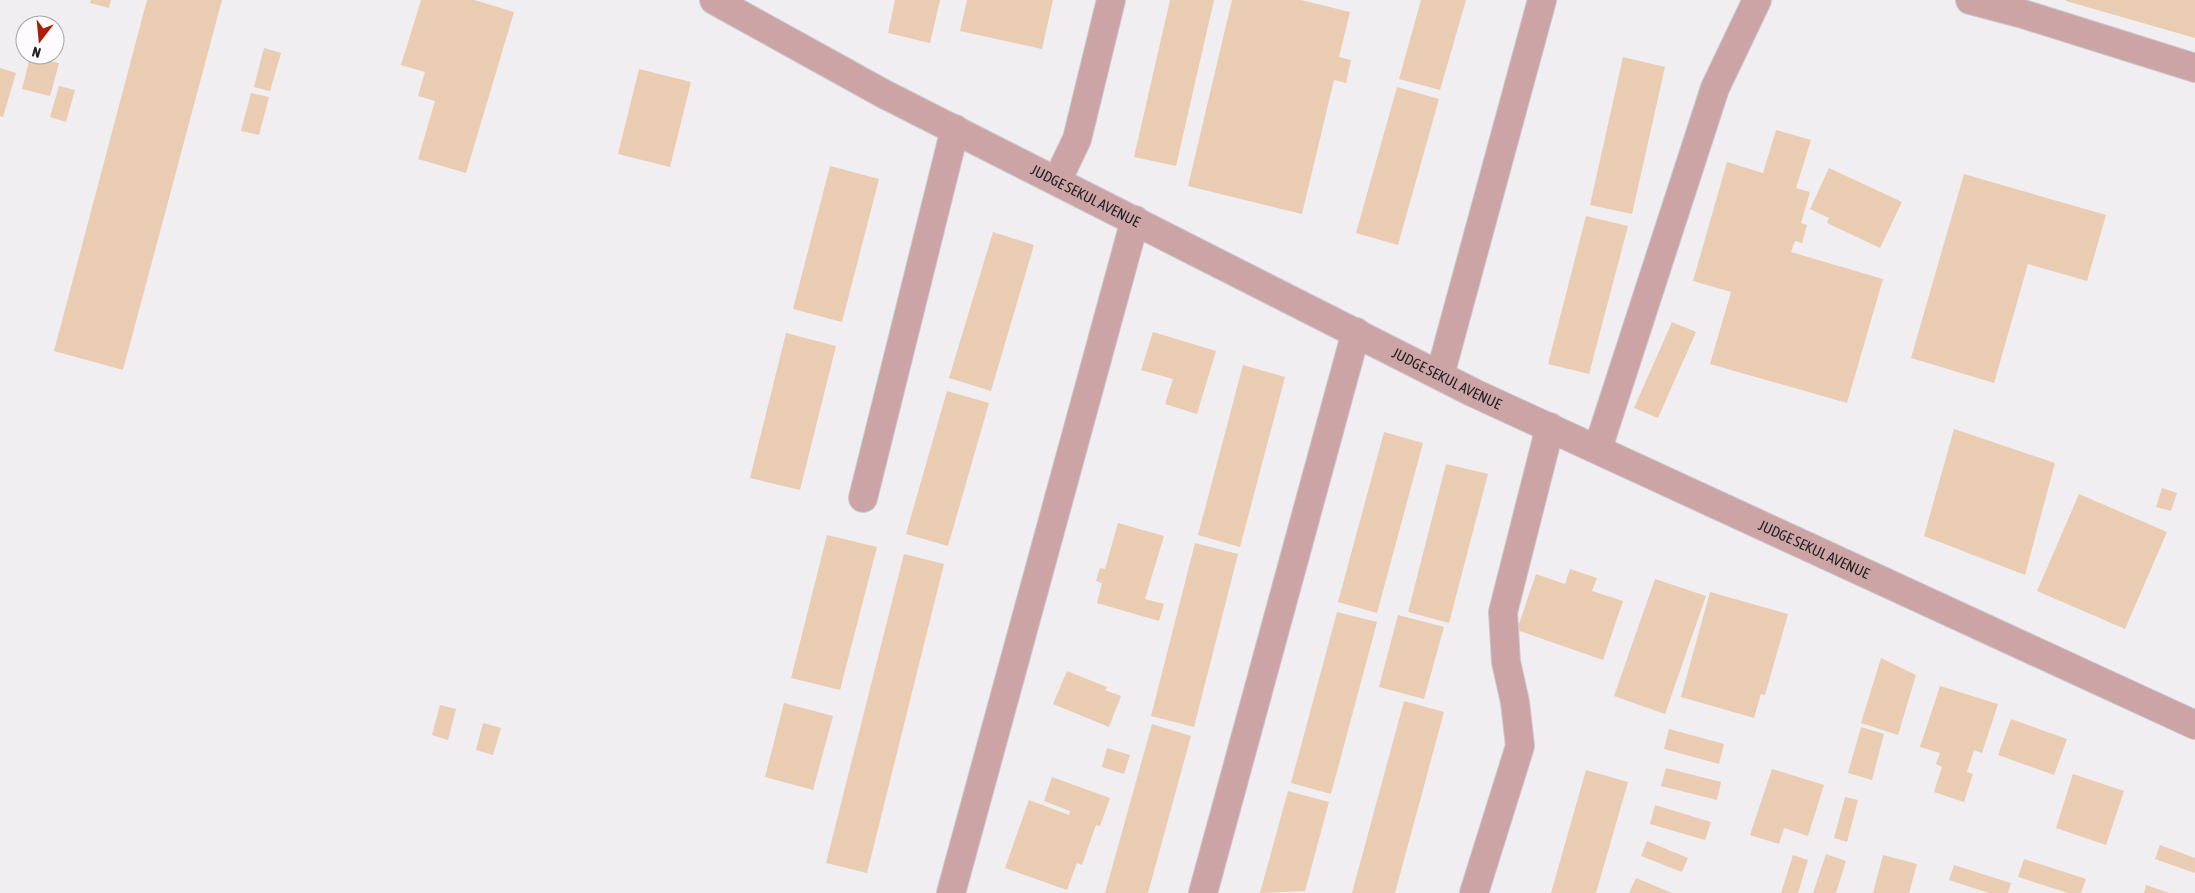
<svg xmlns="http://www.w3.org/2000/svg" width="2195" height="893" font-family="'Asap Condensed',sans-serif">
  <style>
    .building { fill: #eaccb2 }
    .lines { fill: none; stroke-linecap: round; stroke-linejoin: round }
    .minor-casing { stroke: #cbc9cc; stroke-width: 30 }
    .minor { stroke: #cda4a6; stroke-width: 28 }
    .labels { text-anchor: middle; stroke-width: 5; stroke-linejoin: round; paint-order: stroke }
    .street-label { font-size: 15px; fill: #232223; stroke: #fdfbfe }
  </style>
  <rect width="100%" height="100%" fill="#f0eef1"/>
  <path class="building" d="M91 0H111L109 8 90 3Z
    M147 0H222L123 370 54 351Z
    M421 0H474L514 12 466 173 418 159 435 101 418 96 425 72 401 65Z
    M895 0H940L930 43 888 33Z
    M967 0H1053L1042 49 960 31Z
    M1170 0H1214L1176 166 1134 157Z
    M1232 0H1301L1350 12 1339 57 1351 60 1346 83 1334 80 1302 214 1188 186Z
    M1421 0H1466L1440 90 1399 79Z
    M2066 0H2195V38L2066 1Z
    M264 48 281 53 270 91 254 87Z
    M30 57 59 63 50 96 22 89Z
    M1623 57 1665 67 1632 214 1590 205Z
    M0 68 16 73 3 117 0 116Z
    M639 69 691 82 670 167 618 154Z
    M59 86 75 90 66 122 50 117Z
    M1397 87 1439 99 1398 245 1356 233Z
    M251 93 269 97 259 135 241 131Z
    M1776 130 1811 140 1796 188 1810 192 1801 223 1807 225 1802 243 1795 241 1791 252 1883 279 1847 403 1710 364 1731 292 1693 281 1727 162 1763 173Z
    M830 166 879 179 842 322 793 309Z
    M1829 168 1902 202 1880 248 1827 223 1829 218 1810 209Z
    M1964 174 2106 215 2087 281 2028 264 1994 383 1911 358Z
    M1586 216 1628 226 1589 374 1548 364Z
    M993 232 1034 245 991 391 949 378Z
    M1672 322 1696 332 1658 418 1634 408Z
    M1153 332 1216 351 1197 414 1165 404 1173 379 1141 370Z
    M786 333 836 346 800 490 750 478Z
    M1243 365 1285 377 1240 547 1198 535Z
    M947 391 989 403 948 546 906 534Z
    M1954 429 2055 463 2025 575 1924 536Z
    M1384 432 1423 443 1377 613 1338 602Z
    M1446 464 1488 474 1449 623 1408 612Z
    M2162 488 2177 493 2171 511 2156 507Z
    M2079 494 2167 532 2125 629 2037 591Z
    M1118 523 1164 536 1145 599 1164 604 1159 621 1097 603 1102 583 1096 581 1100 568 1105 569Z
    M827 535 877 547 840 690 791 678Z
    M1195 543 1238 554 1194 727 1151 716Z
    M904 554 944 564 867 873 826 863Z
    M1570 569 1597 578 1592 591 1623 601 1603 660 1517 630 1536 574 1565 584Z
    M1655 579 1706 596 1665 714 1614 696Z
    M1710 592 1788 614 1765 695 1761 694 1754 718 1681 697Z
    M1337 612 1377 622 1331 794 1291 783Z
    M1398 615 1444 627 1424 699 1379 687Z
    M1881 658 1916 675 1898 735 1861 723Z
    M1067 671 1107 687 1105 690 1121 696 1109 727 1053 704Z
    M1940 686 1998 704 1982 753 1974 750 1967 772 1973 774 1964 802 1934 792 1942 767 1936 764 1940 753 1920 747Z
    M1404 701 1444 712 1395 893H1352Z
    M784 703 833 716 813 790 765 777Z
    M440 705 456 709 448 740 432 735Z
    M2011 719 2067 739 2054 775 1998 755Z
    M483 723 501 728 493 755 476 750Z
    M1152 724 1191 736 1148 893H1105Z
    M1861 727 1884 734 1872 780 1848 773Z
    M1669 729 1724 744 1719 764 1664 749Z
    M1107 748 1130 755 1124 774 1102 767Z
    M1666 768 1721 782 1717 800 1661 786Z
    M1772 769 1824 785 1808 836 1784 828 1779 844 1750 835Z
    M1586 770 1628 782 1596 893H1551Z
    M2073 774 2124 791 2106 845 2056 828Z
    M1052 777 1110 798 1100 826 1096 825 1082 865 1077 863 1067 890 1005 868 1029 800 1069 815 1070 811 1044 801Z
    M1288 791 1329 802 1305 891 1260 893Z
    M1845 797 1858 800 1847 842 1834 838Z
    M1655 805 1711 822 1705 840 1650 824Z
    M1647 841 1688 858 1682 872 1641 856Z
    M2160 845 2195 858V873L2155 859Z
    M1826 854 1846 861 1836 893H1813Z
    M1793 855 1808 860 1798 893H1781Z
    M1883 855 1917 864 1909 893H1873Z
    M2024 859 2086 879 2081 893H2068L2018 877Z
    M1954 865 2011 883 2008 893H1989L1949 880Z
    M1636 878 1672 893H1629Z
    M2146 885 2169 893H2144Z"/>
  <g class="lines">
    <g class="minor-casing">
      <g id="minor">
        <path id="s1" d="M714 0 884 94 1474 393 2195 725"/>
        <path d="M1970 0 2023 14 2195 68"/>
        <path d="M1057 181 1077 139 1111 0"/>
        <path d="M1440 375 1542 0"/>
        <path d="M1598 448 1715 88 1757 0"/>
        <path d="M863 498 955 129"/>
        <path d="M951 893 1135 220"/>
        <path d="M1203 893 1356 332"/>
        <path d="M1474 893 1520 746 1515 702 1506 662 1503 612 1550 427"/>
      </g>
    </g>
    <use href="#minor" class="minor"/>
  </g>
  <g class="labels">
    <g class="street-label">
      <text dy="5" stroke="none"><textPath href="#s1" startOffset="420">JUDGE SEKUL AVENUE</textPath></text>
      <text dy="5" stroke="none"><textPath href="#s1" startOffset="825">JUDGE SEKUL AVENUE</textPath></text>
      <text dy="5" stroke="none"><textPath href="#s1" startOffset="1230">JUDGE SEKUL AVENUE</textPath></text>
    </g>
  </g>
  <g transform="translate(40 40) rotate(196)"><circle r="24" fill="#fdfbfe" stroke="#a6a4a6"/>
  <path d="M0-4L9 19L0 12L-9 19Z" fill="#ac1d05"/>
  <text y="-8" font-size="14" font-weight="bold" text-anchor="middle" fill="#232223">N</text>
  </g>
</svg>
